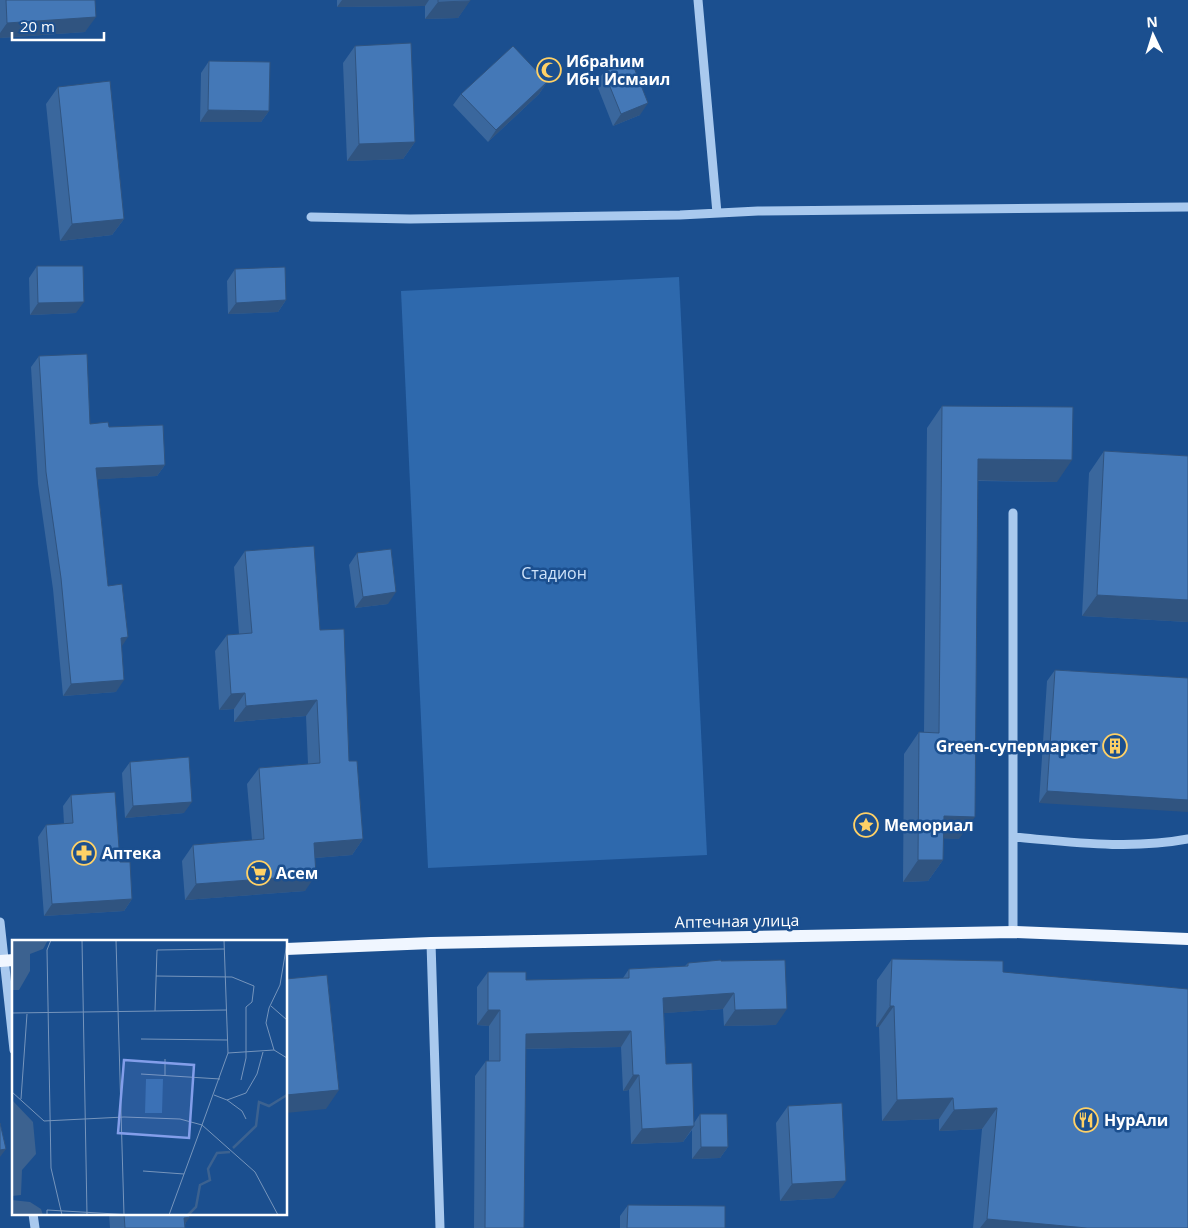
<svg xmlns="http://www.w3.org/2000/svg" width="1188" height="1228" font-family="'Open Sans',sans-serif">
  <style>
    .green { fill: #2e69ad }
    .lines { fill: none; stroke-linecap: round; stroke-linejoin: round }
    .minor { stroke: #a9c9ee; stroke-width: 9 }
    .major { stroke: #f0f6ff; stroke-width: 12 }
    .wall { fill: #3a679d }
    .shaded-wall { fill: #305480 }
    .building { fill: #4478b7; stroke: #305480 }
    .labels { text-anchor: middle; stroke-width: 5; stroke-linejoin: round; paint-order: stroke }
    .poi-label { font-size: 16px; font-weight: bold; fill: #fff; stroke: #1b4f8f; text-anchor: start }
    .park-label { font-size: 16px; fill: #cfe3fa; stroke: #1b4f8f }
    .street-label { font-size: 16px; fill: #fff; stroke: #1b4f8f }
    .inset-river { fill: none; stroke: #3c6290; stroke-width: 2.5 }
    .inset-road { fill: none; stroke: #7695bc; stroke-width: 1 }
    .view { fill: #839eea; fill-opacity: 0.15; stroke: #839eea; stroke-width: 2.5 }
    .inset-edge { fill: none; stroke: #fff; stroke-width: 2.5 }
  </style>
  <rect width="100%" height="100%" fill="#1b4f8f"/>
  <path class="green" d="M679 277 707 855 428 868 401 291Z"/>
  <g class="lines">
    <path class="minor" d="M698 0 717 213
      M311 217 410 219 680 215 758 211 1188 207
      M1013 837C1071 842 1130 850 1188 839
      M0 922 14 1050
      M1013 932V513
      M431 943 440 1228
      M33 1214 35 1228"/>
    <path class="major" d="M286 949 431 943 1013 932 1188 939
      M0 961 14 960"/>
  </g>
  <path class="wall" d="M0 0H95L85 32 0 38Z
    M337 0H470L458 18 425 19V6L337 7Z
    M355 46 415 142 403 159 347 161 343 63Z
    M209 61 269 111 261 122H200L201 73Z
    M604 72 640 115 613 126 596 83Z
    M547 82 539 94 488 142 453 105 461 94Z
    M58 87 124 219 112 235 60 241 46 104Z
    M37 266 76 313 30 315 29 278Z
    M235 269 286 300 278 312 228 314 227 281Z
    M39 356 90 424 109 427 165 465 157 476 97 479 108 586 122 646 116 692 63 696 53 589 38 484 31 367Z
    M942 406 1057 482 978 481 959 839 943 838V860L928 881 903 882 904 754 919 732H924L927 428Z
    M1104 451 1188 456V622L1082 616 1089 473Z
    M245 551 320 630 349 761 363 839 352 855 315 858 305 891 185 900 182 861 193 845 252 840 247 784 259 768 308 764 306 716 234 722V709L219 710 215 651 227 635 239 634 234 567Z
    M357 553 388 604 355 608 349 565Z
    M1055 670 1188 678 1039 803 1047 681Z
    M130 762 184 813 125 818 122 773Z
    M71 795 120 862 132 899 124 911 44 916 38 837 46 825 64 824 63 806Z
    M892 959 1003 972 1188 1228H973L982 1129 939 1131V1119L882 1121 879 1027H876L877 980Z
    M721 961 776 1025 724 1026 723 1009 664 1013 666 1064 694 1123 700 1114 728 1147 720 1158 692 1159V1130L683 1142 631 1144 629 1090 623 1091 621 1047 525 1049 524 1228H474L475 1076 486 1061H489V1026L477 1025V987L488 972 526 980 623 978 629 969 685 966 688 963Z
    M788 1106 834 1198 780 1201 776 1123Z
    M628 1205 725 1228H620V1216Z
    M109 1214H189L185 1225V1228H110Z"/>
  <path class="shaded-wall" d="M342 0H429L425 6 337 7Z
    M470 1 458 18 425 19 438 2Z
    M96 17 85 32 0 38V33L7 23Z
    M547 82 539 94 488 142 496 130Z
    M648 103 640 115 613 126 621 114Z
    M208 110 269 111 261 122H200Z
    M415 142 403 159 347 161 359 144Z
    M124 219 112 235 60 241 72 224Z
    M286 300 278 312 228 314 236 303Z
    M84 302 76 313 30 315 38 303Z
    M978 459 1072 460 1057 482 963 480Z
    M165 465 157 476 88 480 96 468Z
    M396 592 388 604 355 608 363 597Z
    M1097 595 1188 600V622L1082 616Z
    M128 637 120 649 121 638Z
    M124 680 116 692 63 696 71 684Z
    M245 693 234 709 219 710 231 694Z
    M317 700 306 716 234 722 246 706Z
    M1047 791 1188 800V812L1039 803Z
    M192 802 184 813 125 818 133 806Z
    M944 816 975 817 959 839 928 838Z
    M363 839 352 855 302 859 314 843Z
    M918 860H943L928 881 903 882Z
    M316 875 305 891 185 900 196 884Z
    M132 899 124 911 44 916 52 904Z
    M734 993 723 1009 652 1014 663 998Z
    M890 1006H894L879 1027H876Z
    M787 1009 776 1025 724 1026 735 1010Z
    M488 1010H500L489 1026 477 1025Z
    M631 1031 621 1047 515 1049 526 1034Z
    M633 1075H639L629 1090 623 1091Z
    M339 1090 326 1109 286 1113V1095Z
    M953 1098 939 1119 882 1121 897 1100Z
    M997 1108 982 1129 939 1131 954 1110Z
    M694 1126 683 1142 631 1144 642 1129Z
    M701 1147H728L720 1158 692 1159Z
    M6 1149 0 1157V1150Z
    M846 1181 834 1198 780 1201 792 1184Z
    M190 1217 182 1228 184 1218Z
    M987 1219 1087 1228H980Z"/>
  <path class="building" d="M6 0H95L96 17 7 23Z
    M438 0H470V1L438 2Z
    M411 43 415 142 359 144 355 46Z
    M513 46 547 82 496 130 461 94Z
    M631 60 648 103 621 114 604 72Z
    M209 61 270 62 269 111 208 110Z
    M110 81 124 219 72 224 58 87Z
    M37 266H83L84 302 38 303Z
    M285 267 286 300 236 303 235 269Z
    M87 354 90 424 108 422 109 427 163 425 165 465 96 468 108 586 122 584 128 637 121 638 124 680 71 684 61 578 46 472 39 356Z
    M942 406 1073 407 1072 460 978 459 975 817 944 816 943 860H918L919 732 939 733Z
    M1104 451 1188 456V600L1097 595Z
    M314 546 320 630 344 629 349 761H357L363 839 314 843 316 875 196 884 193 845 264 839 259 768 320 763 317 700 246 706 245 693 231 694 227 635 252 633 245 551Z
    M391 549 396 592 363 597 357 553Z
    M1055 670 1188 678V800L1047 791Z
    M189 757 192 802 133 806 130 762Z
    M115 792 120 862H130L132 899 52 904 46 825 73 823 71 795Z
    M892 959 1003 961V972L1188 989V1228H1087L987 1219 997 1108 954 1110 953 1098 897 1100 894 1006H890Z
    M721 960V961L785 960 787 1009 735 1010 734 993 663 998 666 1064 692 1063 694 1126 642 1129 639 1075H633L631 1031 526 1034 524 1228H485L486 1061H500V1010H488V972H526V980L629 978V969L688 966V963Z
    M327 975 339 1090 286 1095V979Z
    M842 1103 846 1181 792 1184 788 1106Z
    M700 1114H727L728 1147H701Z
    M0 1123 6 1149 0 1150Z
    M628 1205 725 1206V1228H627Z
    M124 1214H189L190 1217 184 1218 185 1228H125Z"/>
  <defs>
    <g id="mosque-ring" transform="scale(1.25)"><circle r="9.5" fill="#1b4f8f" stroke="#ffd166" stroke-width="1.5"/><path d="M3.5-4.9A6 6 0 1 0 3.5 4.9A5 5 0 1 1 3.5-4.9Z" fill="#ffd166"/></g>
    <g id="building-ring" transform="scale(1.25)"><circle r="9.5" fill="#1b4f8f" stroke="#ffd166" stroke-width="1.5"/><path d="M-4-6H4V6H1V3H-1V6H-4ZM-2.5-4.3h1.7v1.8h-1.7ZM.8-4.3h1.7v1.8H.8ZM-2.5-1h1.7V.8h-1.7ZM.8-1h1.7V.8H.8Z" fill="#ffd166"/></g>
    <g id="sight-ring" transform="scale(1.25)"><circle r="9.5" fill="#1b4f8f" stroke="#ffd166" stroke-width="1.5"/><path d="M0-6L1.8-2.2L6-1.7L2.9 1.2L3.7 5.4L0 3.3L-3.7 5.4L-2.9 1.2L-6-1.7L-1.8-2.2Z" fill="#ffd166"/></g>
    <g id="pharmacy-ring" transform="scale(1.25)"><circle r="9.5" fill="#1b4f8f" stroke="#ffd166" stroke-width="1.5"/><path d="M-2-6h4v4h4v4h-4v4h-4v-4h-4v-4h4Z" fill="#ffd166"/></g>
    <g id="supermarket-ring" transform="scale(1.25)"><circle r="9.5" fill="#1b4f8f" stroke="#ffd166" stroke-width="1.5"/><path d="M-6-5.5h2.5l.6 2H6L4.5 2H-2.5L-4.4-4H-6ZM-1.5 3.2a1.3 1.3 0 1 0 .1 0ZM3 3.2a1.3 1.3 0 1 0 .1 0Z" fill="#ffd166"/></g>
    <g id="restaurant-ring" transform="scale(1.25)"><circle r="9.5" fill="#1b4f8f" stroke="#ffd166" stroke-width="1.5"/><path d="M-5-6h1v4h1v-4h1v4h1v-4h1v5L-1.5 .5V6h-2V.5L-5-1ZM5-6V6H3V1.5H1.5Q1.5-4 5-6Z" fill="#ffd166"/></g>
  </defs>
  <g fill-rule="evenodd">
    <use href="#mosque-ring" x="549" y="70"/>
    <use href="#building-ring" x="1115" y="746"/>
    <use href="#sight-ring" x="866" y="825"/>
    <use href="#pharmacy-ring" x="84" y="853"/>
    <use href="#supermarket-ring" x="259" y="873"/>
    <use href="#restaurant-ring" x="1086" y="1120"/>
  </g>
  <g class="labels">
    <g class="poi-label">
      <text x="566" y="67">Ибраһим<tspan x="566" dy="18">Ибн Исмаил</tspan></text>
      <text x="1098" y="752" text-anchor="end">Green-супермаркет</text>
      <text x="884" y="831">Мемориал</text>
      <text x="102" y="859">Аптека</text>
      <text x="276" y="879">Асем</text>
      <text x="1104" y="1126">НурАли</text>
    </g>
    <g class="park-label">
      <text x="554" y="579">Стадион</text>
    </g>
    <g class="street-label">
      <text transform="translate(737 921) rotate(-1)" y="6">Аптечная улица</text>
    </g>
  </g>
  <g transform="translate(12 940)">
    <rect width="275" height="275" fill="#1b4f8f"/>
    <path d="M134 139H151L150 173H133Z" fill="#2e69ad"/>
    <path d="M0 0H36L31 9 18 14V31L7 50H0ZM0 160 21 182 24 214 10 230 9 255 0 256ZM0 260 18 262 29 269 31 275H0Z" fill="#3c6290"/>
    <path class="inset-river" d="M221 208 244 186 247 162 257 166 275 155M176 275 184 267 188 245 198 240 196 229 205 213 218 212"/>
    <path class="inset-road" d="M39 0 35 10 39 228 50 275M70 0 75 275M104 0 112 275M212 0 216 113 190 185 243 232 266 275M144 36 220 37 242 46 240 62 234 67V118L229 140M259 66 275 80M143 71 145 10 212 9M0 73 215 70M129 99 215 100M262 110 254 83 257 68 268 45 275 3M216 113 262 110 275 118M153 119V135M129 134 208 139M0 152 32 181 112 177 168 179 190 185 157 275M202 155 215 160 234 153 245 134 251 112M9 159 15 74M215 160 230 171 234 179M131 231 172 234M35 275V270L121 275"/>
    <path class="view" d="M112 120 182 125 177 198 106 193Z"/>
    <rect width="275" height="275" class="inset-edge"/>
  </g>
  <g transform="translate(1153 35) rotate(356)" stroke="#1b4f8f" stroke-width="4" paint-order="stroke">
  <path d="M0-4L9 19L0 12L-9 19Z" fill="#ffffff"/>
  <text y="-8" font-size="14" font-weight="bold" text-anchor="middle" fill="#ffffff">N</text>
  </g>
  <path d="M12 32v8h92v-8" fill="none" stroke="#ffffff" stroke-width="2.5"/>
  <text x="20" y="32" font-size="15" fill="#ffffff" stroke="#1b4f8f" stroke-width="4" paint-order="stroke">20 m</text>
</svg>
